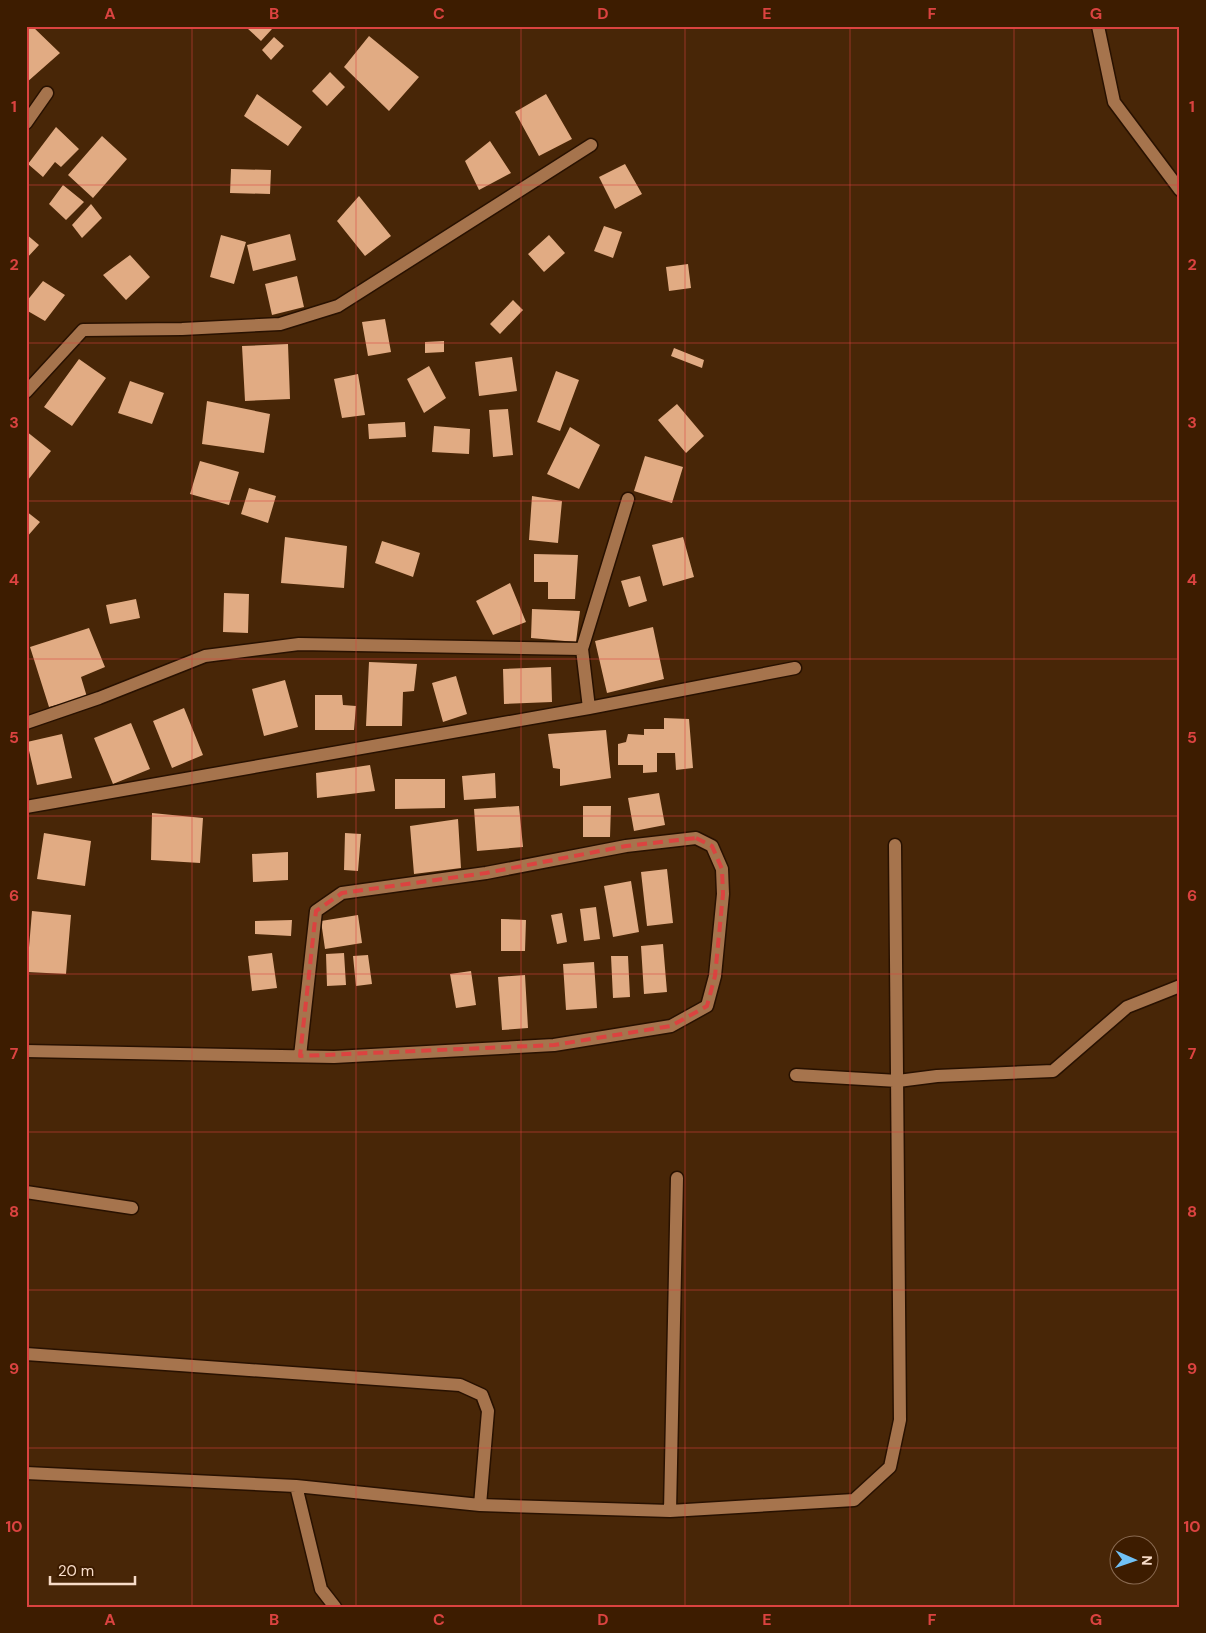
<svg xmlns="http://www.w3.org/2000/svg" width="1206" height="1633" font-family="'DM Sans',sans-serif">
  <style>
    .building { fill: #e1ab83 }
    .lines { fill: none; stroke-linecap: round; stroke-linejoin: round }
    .lane-casing { stroke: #281100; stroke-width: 15 }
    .street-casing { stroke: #281100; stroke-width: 15 }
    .lane { stroke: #a6744d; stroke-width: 12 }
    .street { stroke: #a6744d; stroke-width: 12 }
    .marked { fill: none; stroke: #db4340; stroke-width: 4; stroke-dasharray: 10 6; stroke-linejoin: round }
    .grid { fill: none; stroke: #db4340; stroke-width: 1; stroke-opacity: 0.55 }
    .neatline { fill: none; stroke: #db4340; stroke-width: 2 }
    .grid-label { font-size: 16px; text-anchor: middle; font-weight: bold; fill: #db4340 }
  </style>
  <rect width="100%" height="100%" fill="#482607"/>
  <path class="building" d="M26 26H32L60 53 26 83Z
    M249 26H269L272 29 261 41 247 28Z
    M369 36 419 77 389 111 344 67Z
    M274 37 284 46 271 60 262 50Z
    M330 72 345 87 327 106 312 91Z
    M257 94 302 127 288 146 244 116Z
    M546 94 572 139 539 156 515 112Z
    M56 127 79 149 61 167 55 162 43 177 28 164Z
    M102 136 127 159 93 198 68 175Z
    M490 141 511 173 479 190 465 161Z
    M625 164 642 194 615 209 599 177Z
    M231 169 271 170 270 194 230 193Z
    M63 185 84 202 66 220 49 204Z
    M359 196 391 236 365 256 337 221Z
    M91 204 102 218 82 238 72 225Z
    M604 226 622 232 613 258 594 251Z
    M26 234 39 245 26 259Z
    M290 234 296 260 253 271 247 245Z
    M221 235 246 242 234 284 210 277Z
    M549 235 565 253 544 272 528 254Z
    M130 255 150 277 126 300 103 275Z
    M688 264 691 288 669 291 666 267Z
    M297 276 304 307 272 315 265 284Z
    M43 281 65 295 45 321 26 310V302Z
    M513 300 523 310 500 334 490 324Z
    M385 319 391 352 368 356 362 322Z
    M444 341V352L425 353V342Z
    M288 344 290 399 245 401 242 346Z
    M674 348 704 360 702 368 671 356Z
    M512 357 517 391 479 396 475 362Z
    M79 359 106 378 72 426 44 407Z
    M429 366 446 398 424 413 407 379Z
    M556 371 579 380 560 431 537 422Z
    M358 374 365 415 342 418 334 379Z
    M130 381 164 393 152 424 118 413Z
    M207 401 270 414 264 453 202 444Z
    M677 404 704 436 686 453 658 420Z
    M508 409 513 455 493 457 489 410Z
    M405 422 406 437 369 439 368 424Z
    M434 426 470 429 469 454 432 452Z
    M570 427 600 445 579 489 547 474Z
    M26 431 51 451 28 480 26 479Z
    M645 456 683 467 672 503 634 491Z
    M200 461 239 472 229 505 190 494Z
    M249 488 276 496 268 523 241 514Z
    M532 496 562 501 558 543 529 540Z
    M26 511 40 522 26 538Z
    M285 537 347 546 344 588 281 583Z
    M683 537 694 577 663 586 652 545Z
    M382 541 420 553 413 577 375 563Z
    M534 554 578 555 575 599H548V582H534Z
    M640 576 647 601 629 607 621 581Z
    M510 583 526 622 493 635 476 601Z
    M224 593 249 594 248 633 223 632Z
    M136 599 140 618 110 624 106 605Z
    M532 609 580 611 576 642 531 638Z
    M653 627 664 679 607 693 595 641Z
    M89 628 105 667 81 677 87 697 49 707 30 647Z
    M369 662 417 664 414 691 403 692 402 726H366Z
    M551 667 552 702 504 704 503 669Z
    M456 676 467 714 443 722 432 683Z
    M285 680 298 727 264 736 252 689Z
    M315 695H342L343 705 356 706 354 730H315Z
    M184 708 203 755 172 768 153 721Z
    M664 718 689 719 693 768 676 770 675 753H657V772L643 773V765H618V744L626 742 628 734 644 735V729H664Z
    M131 723 150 769 113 784 94 738Z
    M606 730 611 778 560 786V769L553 768 548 734Z
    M62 734 72 778 37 785 27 742Z
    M370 765 375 791 317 798 316 773Z
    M495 773 496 798 464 800 462 776Z
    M395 779H445V808L395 809Z
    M659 793 665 825 634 831 628 798Z
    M519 806 523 847 477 851 474 809Z
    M583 806H611L610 837H583Z
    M152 813 203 818 200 863 151 860Z
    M458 819 461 868 414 874 410 826Z
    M44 833 91 841 85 886 37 879Z
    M345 833 361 834 358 871 344 870Z
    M288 852V880L253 882 252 854Z
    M667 869 673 923 647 926 641 872Z
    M631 881 639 932 613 937 604 886Z
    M596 907 600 939 584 941 580 909Z
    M32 911 71 915 66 974 27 972Z
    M562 913 567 942 557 944 551 915Z
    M358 915 362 943 325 949 321 921Z
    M501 919 526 920 525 951H501Z
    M292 920 291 936 255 934V921Z
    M663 944 667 992 644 994 641 946Z
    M272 953 277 988 252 991 248 956Z
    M344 953 346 985 327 986 326 954Z
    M368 955 372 984 356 986 353 956Z
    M611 956H628L630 997 613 998Z
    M594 962 597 1008 566 1010 563 964Z
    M471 971 476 1005 456 1008 450 974Z
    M525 975 528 1028 502 1030 498 977Z"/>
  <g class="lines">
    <g class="lane-casing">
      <path id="lane" d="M26 1192 132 1208"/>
    </g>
    <g class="street-casing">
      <path id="street" d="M1098 26 1114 102 1180 190
        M26 123 47 93
        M26 392 83 330 182 329 280 324 338 306 591 145
        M582 649 589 708
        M26 723 99 698 205 656 299 644 582 649 628 499
        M26 807 589 708 795 668
        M26 1051 334 1057 554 1045 671 1026 707 1006 715 976 723 894 722 869 712 846 696 838 626 846 486 873 342 893 316 911 300 1056
        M796 1075 898 1081 937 1076 1053 1071 1127 1007 1180 986
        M26 1354 460 1385 482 1395 488 1411 480 1505
        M26 1473 296 1486
        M670 1511 677 1178
        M335 1607 321 1589 296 1486 480 1505 670 1511 854 1500 890 1467 900 1420 895 845"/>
    </g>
    <use href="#lane" class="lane"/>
    <use href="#street" class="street"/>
  </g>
  <path class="marked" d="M696 838 712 846 722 869 723 894 715 976 707 1006 671 1026 554 1045 300 1056 316 911 342 893 486 873 626 846Z"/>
  <path class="grid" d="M192 26V1607M356 26V1607M521 26V1607M685 26V1607M850 26V1607M1014 26V1607M26 185H1180M26 343H1180M26 501H1180M26 659H1180M26 816H1180M26 974H1180M26 1132H1180M26 1290H1180M26 1448H1180"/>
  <rect width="1206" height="1633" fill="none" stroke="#3d1c00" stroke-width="55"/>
  <g transform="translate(1134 1560) rotate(92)"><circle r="24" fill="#3d1c00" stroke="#886950"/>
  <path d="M0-4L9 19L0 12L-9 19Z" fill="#71c1f5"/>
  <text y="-8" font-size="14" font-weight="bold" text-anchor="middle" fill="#f8dcc8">N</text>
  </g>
  <path d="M50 1576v8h85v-8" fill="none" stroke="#f8dcc8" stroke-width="2.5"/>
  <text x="58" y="1576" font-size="15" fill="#f8dcc8" stroke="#3d1c00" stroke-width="4" paint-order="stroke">20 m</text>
  <rect x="28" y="28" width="1150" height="1578" class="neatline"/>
  <g class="grid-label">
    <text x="110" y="19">A</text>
    <text x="274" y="19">B</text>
    <text x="439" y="19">C</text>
    <text x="603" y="19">D</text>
    <text x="767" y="19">E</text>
    <text x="932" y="19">F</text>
    <text x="1096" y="19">G</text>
    <text x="14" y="112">1</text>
    <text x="1192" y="112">1</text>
    <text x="14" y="270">2</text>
    <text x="1192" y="270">2</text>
    <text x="14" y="428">3</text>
    <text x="1192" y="428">3</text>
    <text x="14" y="585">4</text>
    <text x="1192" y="585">4</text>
    <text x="14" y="743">5</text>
    <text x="1192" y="743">5</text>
    <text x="14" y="901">6</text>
    <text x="1192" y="901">6</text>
    <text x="14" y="1059">7</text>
    <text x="1192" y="1059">7</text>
    <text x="14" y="1217">8</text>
    <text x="1192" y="1217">8</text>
    <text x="14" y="1374">9</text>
    <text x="1192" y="1374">9</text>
    <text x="14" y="1532">10</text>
    <text x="1192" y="1532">10</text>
    <text x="110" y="1625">A</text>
    <text x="274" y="1625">B</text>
    <text x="439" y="1625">C</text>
    <text x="603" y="1625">D</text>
    <text x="767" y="1625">E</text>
    <text x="932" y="1625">F</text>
    <text x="1096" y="1625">G</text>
  </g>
</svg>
